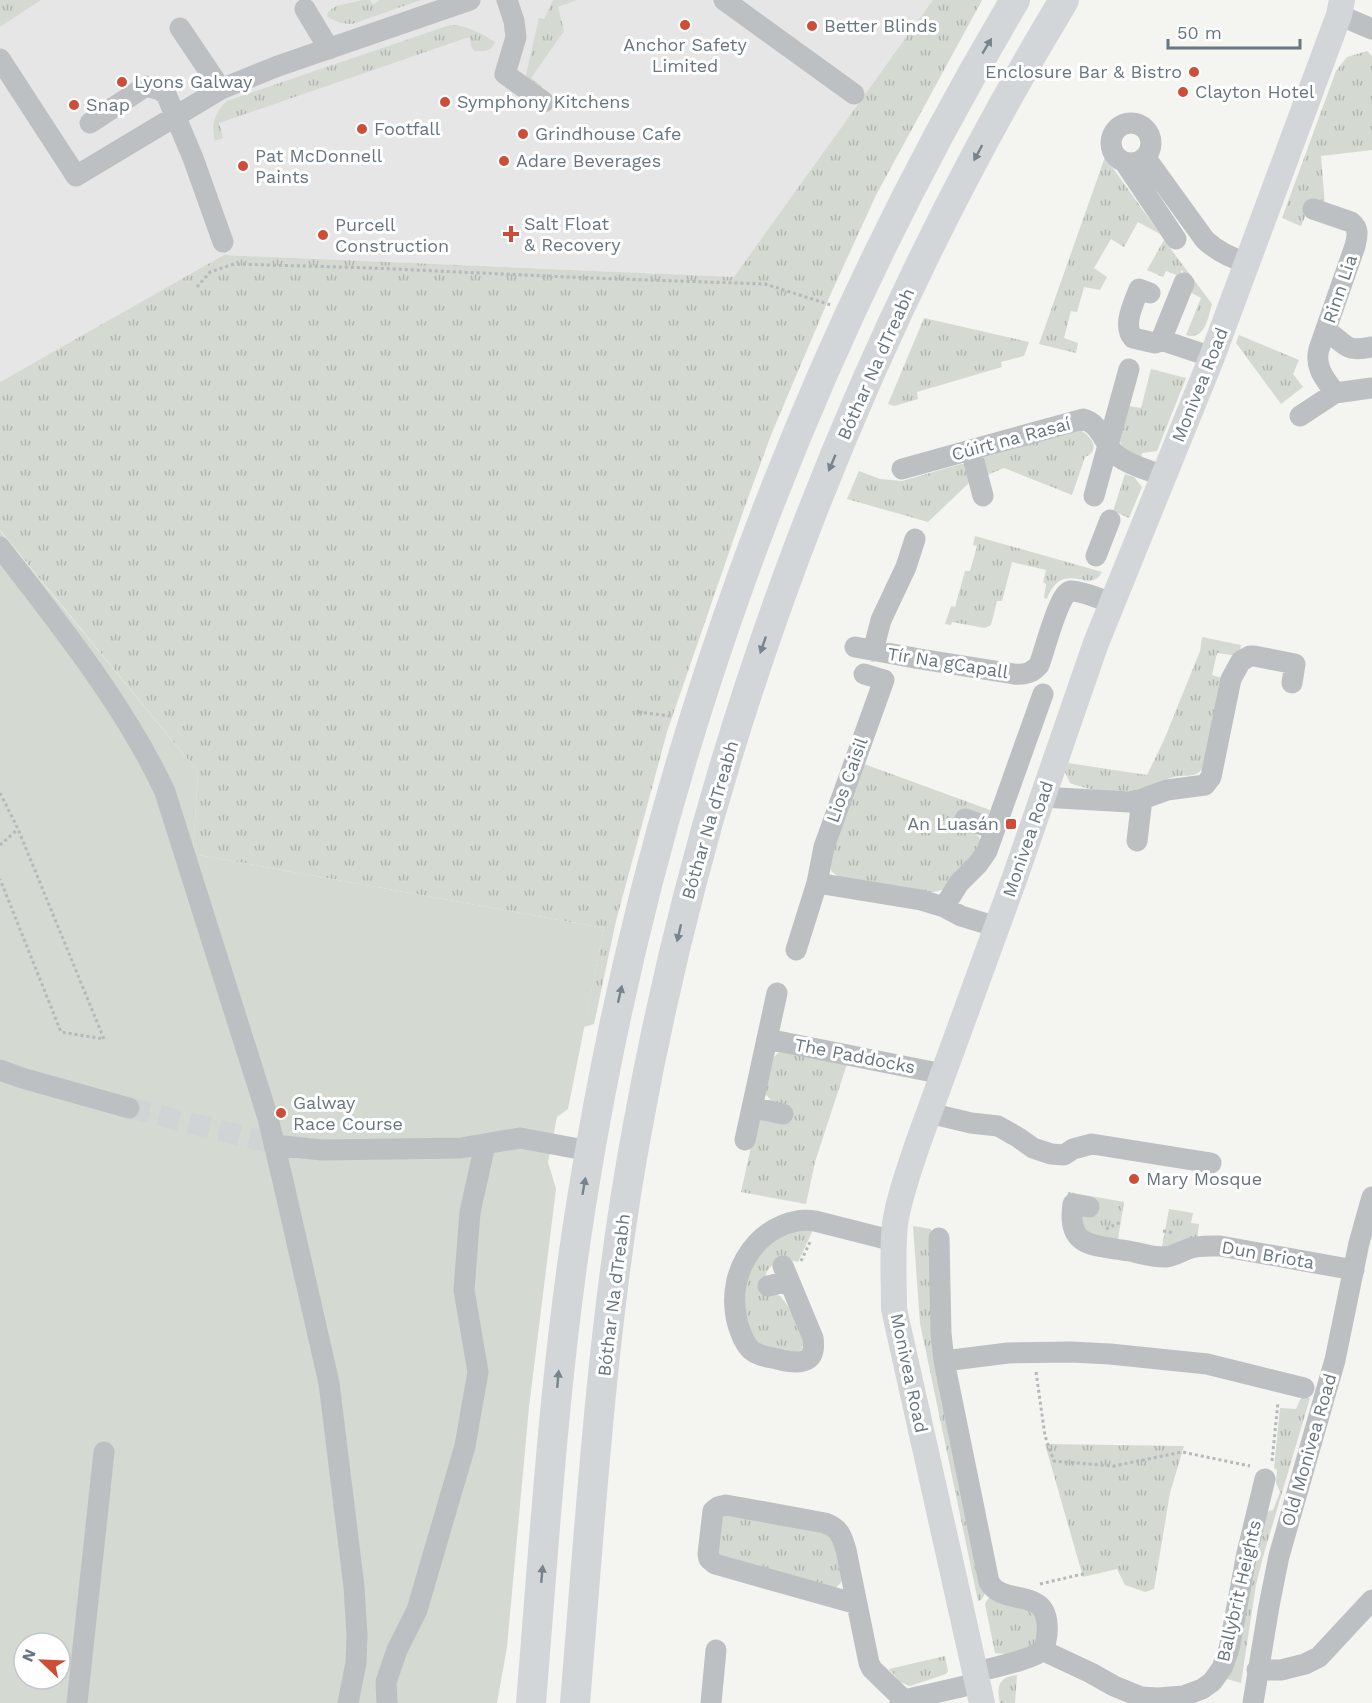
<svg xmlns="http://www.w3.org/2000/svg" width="1372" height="1703" font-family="'Work Sans',sans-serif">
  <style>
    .built { fill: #e5e6e5 }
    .grass { fill: url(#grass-tufts) }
    .garden { fill: #d4d9d1; fill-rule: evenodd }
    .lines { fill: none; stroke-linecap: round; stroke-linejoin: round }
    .minor-tunnel { stroke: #d1d4d4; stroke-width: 21; stroke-dasharray: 21 10; stroke-linecap: butt }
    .path { stroke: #b6b9bb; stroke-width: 3; stroke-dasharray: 3 3; stroke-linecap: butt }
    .minor { stroke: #bcc0c3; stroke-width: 21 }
    .major { stroke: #d2d6d9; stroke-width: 26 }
    .highway { stroke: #d2d6d9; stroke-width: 30 }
    .oneway { fill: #77848c }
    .poi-dot { fill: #cd4e38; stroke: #fff; stroke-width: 2 }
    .labels { text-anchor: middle; stroke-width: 6; stroke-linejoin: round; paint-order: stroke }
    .poi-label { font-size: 18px; fill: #67767f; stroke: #fff; text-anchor: start }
    .street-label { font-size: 18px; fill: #67767f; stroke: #fff }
  </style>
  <defs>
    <pattern id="grass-tufts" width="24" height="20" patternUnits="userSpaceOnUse" patternTransform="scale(1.5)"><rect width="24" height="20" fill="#d4d9d1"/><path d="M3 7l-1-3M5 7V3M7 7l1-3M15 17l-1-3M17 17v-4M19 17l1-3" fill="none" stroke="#b0b5af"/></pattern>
  </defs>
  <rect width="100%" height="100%" fill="#f4f4f1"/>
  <path class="built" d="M41 0H982L876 195 832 291 774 279 225 255 0 382V27Z"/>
  <path class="grass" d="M0 0H41L0 27Z
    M362 0H370L373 5 380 0H421L352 24 340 23 328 17 327 14C335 2 350 5 362 0Z
    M553 0H577L558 7 564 31 531 78 542 86 540 89 526 78V75L539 18 544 19Z
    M933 0H982L876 195 832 291 771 435 745 506 667 732 616 921 594 1024 584 1027 604 928 193 854 198 772 0 530V382L224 255 734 277Z
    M450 25C467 25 481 33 495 42 492 51 484 52 475 51L472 48 469 37 219 123 223 138 215 141C211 125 214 112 227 101Z
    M1367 51 1372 56V150L1321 156 1325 206 1312 201 1301 226 1282 218 1336 71 1347 57Z
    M1105 157 1160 234 1138 222 1124 247 1111 239 1094 268 1107 277 1100 290 1084 287 1077 312 1071 311 1064 338 1078 343 1076 353 1039 344Z
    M1164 240 1212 304C1208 318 1205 341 1186 335L1201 298 1188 291 1191 284 1182 270 1179 276 1166 271 1163 277 1147 270Z
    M924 318 1029 342 1024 356 1001 362 1002 367 917 392 918 399 894 406 888 404Z
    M1239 335 1299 360 1293 374 1303 387 1281 404 1236 343Z
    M1151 369 1186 378 1157 451 1142 453 1141 458 1125 452 1120 441 1129 406 1141 408Z
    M1078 429C1091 435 1102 450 1085 457L1072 495 1004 468 985 476 982 458Z
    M961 464H965L971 481 928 522 847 499 859 471 880 479 902 481Z
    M1125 474 1134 477 1142 487 1129 518 1113 511Z
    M975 536 1102 572C1090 596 1063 557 1047 599L1044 598 1046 584 1043 582 1046 570 1012 562 1002 601H997L991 625 985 628 952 622 951 625 945 624 951 606 955 607 965 571H970L977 546 973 545Z
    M1202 637 1241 645 1239 656 1217 653 1212 675 1222 678 1203 768C1195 779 1185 774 1174 777 1157 781 1138 792 1120 792 1108 793 1082 788 1070 783L1065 772 1068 763 1147 775 1164 740 1200 651Z
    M864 764 990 810 989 814 983 816 974 832 979 837 981 845 944 889 931 893 839 877 831 871 829 860Z
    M779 1052 848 1061 815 1162 806 1204 741 1192 756 1124 763 1118 785 1121 788 1105 772 1101 764 1093 774 1057Z
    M1068 1192 1124 1202 1117 1245 1091 1238 1066 1199Z
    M1169 1209 1193 1213 1191 1223 1199 1224 1197 1240 1161 1252Z
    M913 1226 931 1229 932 1256 986 1592 981 1600 978 1601 920 1323Z
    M797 1230H813L798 1262C788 1258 773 1262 767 1271 765 1276 765 1281 765 1286L781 1297 791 1310 804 1341 802 1349 798 1353 758 1346 745 1325 743 1310 747 1274 757 1256 778 1237Z
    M1302 1398H1310L1263 1557 1256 1585 1241 1683 1227 1679 1231 1672 1250 1580 1267 1512 1273 1510 1280 1492 1276 1483 1277 1470 1274 1468 1280 1408 1296 1409 1300 1400Z
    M1045 1444 1184 1446 1170 1493 1154 1589 1145 1592 1125 1585 1117 1569 1083 1577Z
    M724 1512 824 1530 833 1536 842 1581 836 1588 716 1554 718 1517Z
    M989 1597 1024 1606 1038 1620 1036 1647 1006 1654 995 1653 985 1604Z
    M945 1656 948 1671 946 1674 910 1686 900 1682 889 1669Z
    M1017 1675 1015 1703H1000C996 1686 999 1677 1017 1675Z"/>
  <path class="garden" d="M0 531 198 772 193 854 604 928 568 1109 557 1117 548 1162 556 1189 529 1407 507 1647 497 1703H0ZM24 1643H60V1679H24Z"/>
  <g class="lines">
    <path class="minor-tunnel" d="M129 1108 284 1146"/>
    <path class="path" d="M197 287 210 272 234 264 372 268 590 278 765 284 831 305
      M638 712 671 716
      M0 793 18 829 104 1039 61 1032 0 879
      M0 845 18 829
      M1106 1229 1121 1222
      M1163 1231 1174 1233
      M801 1261 811 1240
      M1036 1372 1045 1436 1054 1461 1114 1466 1182 1452 1250 1466
      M1272 1461 1278 1402
      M1040 1584 1087 1573"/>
    <path class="minor" d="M507 0 514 21 516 37 505 74 544 102
      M724 0 854 94
      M305 9 329 49
      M1339 15 1372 29
      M180 28 221 89
      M0 59 76 176 221 89 278 66 470 0
      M90 123 146 86 160 90 166 94 193 158 223 242
      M1111 143a20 20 0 1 1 40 0a20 20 0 1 1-40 0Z
      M1145 157 1205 240C1218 252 1231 258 1247 263
      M1125 163 1176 239
      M1313 209 1351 222C1360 229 1357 237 1355 246L1319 349C1314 367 1325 379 1335 393L1372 388
      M1150 293 1139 289C1134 303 1122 325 1133 338L1155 343 1161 340 1212 357
      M1326 331C1335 335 1344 347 1351 348 1358 350 1365 348 1372 347
      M1161 340 1184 283
      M1300 416 1335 393
      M971 450 983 496
      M902 469 1083 419C1102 424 1104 447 1119 457 1131 466 1149 470 1164 476
      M1094 496 1129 369
      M0 547C58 623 125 705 165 792L268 1118 285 1190 329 1383 354 1587 357 1635 356 1663 348 1703
      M1096 556 1110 520
      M855 647 920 659 1014 674C1025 675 1032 673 1039 665 1044 653 1059 593 1070 591 1080 590 1101 599 1111 603
      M873 651 881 620 906 567 915 539
      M1042 797 1129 802 1142 799 1167 790 1205 785 1211 777 1231 679 1241 661 1250 656H1254L1295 664 1292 683
      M965 819 994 829
      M1137 841 1142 799
      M817 883 921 900 944 907 961 916 997 927
      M944 907 959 883 978 864 987 851 1043 694
      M796 950 817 883 824 847 884 680 864 674
      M767 1039 943 1074
      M0 1070 22 1078 129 1108
      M752 1107 783 1114
      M929 1113 971 1123 998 1126 1019 1138 1033 1148 1051 1154 1064 1155 1073 1149 1092 1144 1211 1163
      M745 1140 777 993
      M284 1146 322 1150 461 1148 520 1138 590 1151
      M1089 1207 1073 1204C1066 1249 1095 1245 1129 1251 1140 1253 1154 1258 1166 1257 1174 1256 1180 1252 1188 1249 1198 1245 1209 1246 1220 1246L1354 1270
      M939 1238 941 1333 944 1361 989 1582C1004 1609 1051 1583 1047 1634 1046 1640 1046 1647 1041 1651 1033 1659 989 1669 975 1672
      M783 1266 813 1338C817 1366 797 1364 777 1359 768 1357 758 1356 751 1350 744 1343 741 1334 738 1325 730 1296 736 1266 757 1243 771 1228 794 1217 815 1221L894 1241
      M768 1286 789 1281
      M944 1361 1008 1353 1071 1352 1110 1354 1207 1364 1304 1388
      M857 1604 715 1564 709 1559 708 1554 713 1511 718 1507 726 1505 825 1523C840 1528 842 1537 846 1550L869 1663 872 1669 904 1700
      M1042 1650 1091 1673 1114 1686 1141 1697 1158 1698 1183 1696 1202 1689 1212 1682 1222 1668 1229 1649 1247 1553 1265 1479
      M1257 1670H1281L1305 1664 1319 1657 1372 1600
      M77 1703 104 1452
      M387 1703 386 1682 397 1650 417 1610 465 1446 478 1372 464 1290 470 1212 485 1145
      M711 1703 716 1650
      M900 1703 904 1700 978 1683
      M1253 1703 1269 1606 1279 1556 1335 1360 1359 1243 1372 1197"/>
    <path class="major" d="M982 1703 894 1309C894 1281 892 1252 895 1224 899 1197 909 1170 918 1143L1015 877 1096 643 1212 357 1339 15 1342 0"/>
    <path class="highway" d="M531 1703C545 1533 555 1362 583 1193 651 770 796 368 1015 0
      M575 1703C591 1512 602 1319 637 1130 709 732 855 347 1064 0"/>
  </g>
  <defs><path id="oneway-solid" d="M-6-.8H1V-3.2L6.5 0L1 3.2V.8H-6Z" transform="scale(1.5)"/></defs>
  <g class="oneway">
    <use href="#oneway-solid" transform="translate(987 46) rotate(-59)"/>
    <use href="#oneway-solid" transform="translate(978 153) rotate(118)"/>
    <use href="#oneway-solid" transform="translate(832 463) rotate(113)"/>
    <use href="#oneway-solid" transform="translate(763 645) rotate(109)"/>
    <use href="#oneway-solid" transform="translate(679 933) rotate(103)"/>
    <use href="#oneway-solid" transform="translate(620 994) rotate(-77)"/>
    <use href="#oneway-solid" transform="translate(584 1186) rotate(-80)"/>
    <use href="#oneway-solid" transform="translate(558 1379) rotate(-85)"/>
    <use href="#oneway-solid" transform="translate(542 1574) rotate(-85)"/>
  </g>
  <g class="poi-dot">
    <circle cx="685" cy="25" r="6"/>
    <circle cx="812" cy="26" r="6"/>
    <circle cx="1194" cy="72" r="6"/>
    <circle cx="122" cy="82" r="6"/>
    <circle cx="1183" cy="92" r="6"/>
    <circle cx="445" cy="102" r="6"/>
    <circle cx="74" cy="105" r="6"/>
    <circle cx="362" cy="129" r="6"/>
    <circle cx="523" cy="134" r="6"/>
    <circle cx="504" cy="161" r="6"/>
    <circle cx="243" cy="166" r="6"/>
    <path d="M508 225h6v6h6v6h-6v6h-6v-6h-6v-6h6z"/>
    <circle cx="323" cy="235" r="6"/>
    <rect x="1005" y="818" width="12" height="12" rx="3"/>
    <circle cx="281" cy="1113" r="6"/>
    <circle cx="1134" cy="1179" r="6"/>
  </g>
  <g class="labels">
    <g class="poi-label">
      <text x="824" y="32">Better Blinds</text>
      <text x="685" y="51" text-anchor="middle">Anchor Safety<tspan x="685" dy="21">Limited</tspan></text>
      <text x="1182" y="78" text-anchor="end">Enclosure Bar &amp; Bistro</text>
      <text x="134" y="88">Lyons Galway</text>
      <text x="1195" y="98">Clayton Hotel</text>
      <text x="457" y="108">Symphony Kitchens</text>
      <text x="86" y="111">Snap</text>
      <text x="374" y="135">Footfall</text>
      <text x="535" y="140">Grindhouse Cafe</text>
      <text x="255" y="162">Pat McDonnell<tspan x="255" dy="21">Paints</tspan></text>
      <text x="516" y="167">Adare Beverages</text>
      <text x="524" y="230">Salt Float<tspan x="524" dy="21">&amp; Recovery</tspan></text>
      <text x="335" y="231">Purcell<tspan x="335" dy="21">Construction</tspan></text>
      <text x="999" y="830" text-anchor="end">An Luasán</text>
      <text x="293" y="1109">Galway<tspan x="293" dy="21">Race Course</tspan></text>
      <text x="1146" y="1185">Mary Mosque</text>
    </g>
    <g class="street-label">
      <text transform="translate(1340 289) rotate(-71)" y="6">Rinn Lia</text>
      <text transform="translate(876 364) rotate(-66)" y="6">Bóthar Na dTreabh</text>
      <text transform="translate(1200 385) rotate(-68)" y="6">Monivea Road</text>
      <text transform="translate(1011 439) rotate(-15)" y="6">Cúirt na Rasaí</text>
      <text transform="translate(948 663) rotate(9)" y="6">Tír Na gCapall</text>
      <text transform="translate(847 780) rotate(-70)" y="6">Lios Caisil</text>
      <text transform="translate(710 820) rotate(-74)" y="6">Bóthar Na dTreabh</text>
      <text transform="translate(1028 839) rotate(-71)" y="6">Monivea Road</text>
      <text transform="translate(855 1056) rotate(11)" y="6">The Paddocks</text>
      <text transform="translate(1268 1255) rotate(10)" y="6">Dun Briota</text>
      <text transform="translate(614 1295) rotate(-83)" y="6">Bóthar Na dTreabh</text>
      <text transform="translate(909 1373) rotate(78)" y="6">Monivea Road</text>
      <text transform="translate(1309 1450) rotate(-74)" y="6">Old Monivea Road</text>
      <text transform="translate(1239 1591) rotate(-77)" y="6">Ballybrit Heights</text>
    </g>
  </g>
  <g transform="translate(42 1661) rotate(293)"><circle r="28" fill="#ffffff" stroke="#c2c8cc" stroke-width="1.5"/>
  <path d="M0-4.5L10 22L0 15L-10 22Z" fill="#cd4e38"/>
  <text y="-9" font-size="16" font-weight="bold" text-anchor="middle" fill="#67767f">N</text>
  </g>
  <path d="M1168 39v9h132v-9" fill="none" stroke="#67767f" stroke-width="3"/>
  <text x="1177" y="39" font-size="18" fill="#67767f" stroke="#ffffff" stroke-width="4.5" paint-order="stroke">50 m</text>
</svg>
